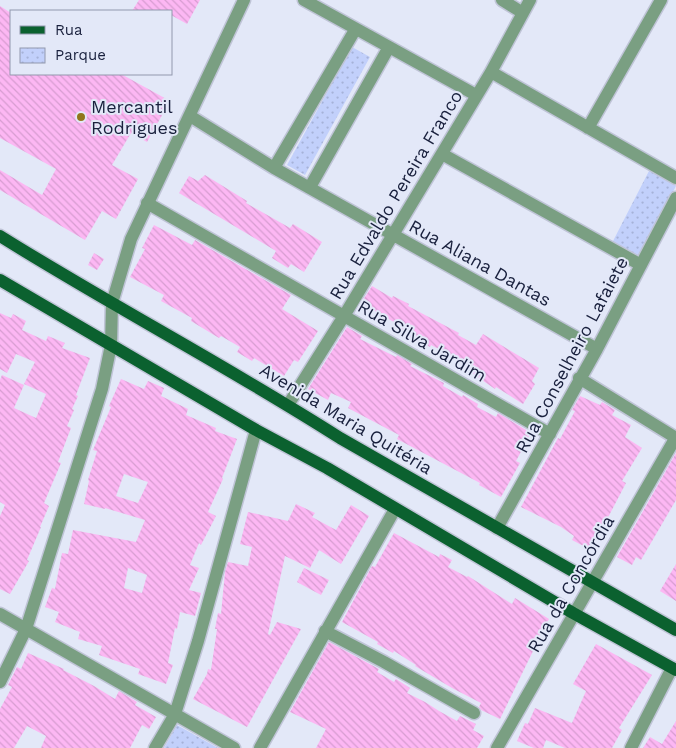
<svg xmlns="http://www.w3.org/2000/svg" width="676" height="748" font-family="'Work Sans',sans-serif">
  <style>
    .park { fill: url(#park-dots) }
    .building { fill: url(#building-back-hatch); fill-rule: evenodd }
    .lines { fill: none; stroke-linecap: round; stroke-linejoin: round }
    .minor-casing { stroke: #bfc4d6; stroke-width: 15 }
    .major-casing { stroke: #bfc4d6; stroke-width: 15 }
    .minor { stroke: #7a9f82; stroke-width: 12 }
    .major { stroke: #0b612f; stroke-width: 12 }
    .poi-dot { fill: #91761c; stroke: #e3e8f8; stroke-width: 2 }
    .labels { text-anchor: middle; stroke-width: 4; stroke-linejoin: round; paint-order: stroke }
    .poi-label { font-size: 18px; fill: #19203d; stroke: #e3e8f8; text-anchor: start }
    .street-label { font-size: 18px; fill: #19203d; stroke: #e3e8f8 }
  </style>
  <defs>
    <pattern id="park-dots" width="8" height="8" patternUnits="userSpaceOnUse" patternTransform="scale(1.25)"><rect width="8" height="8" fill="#c2d0fb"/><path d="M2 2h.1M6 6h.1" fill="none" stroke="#a6b2d8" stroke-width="1.8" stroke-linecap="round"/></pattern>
    <pattern id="building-back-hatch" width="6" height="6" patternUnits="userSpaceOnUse" patternTransform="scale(1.25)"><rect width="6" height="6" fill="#fcb7f3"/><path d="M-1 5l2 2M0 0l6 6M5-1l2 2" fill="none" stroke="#d79dd1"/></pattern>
  </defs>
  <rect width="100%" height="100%" fill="#e3e8f8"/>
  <path class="park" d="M352 47 370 57 305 175 287 165Z
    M650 169 676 186 639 257 612 243Z
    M177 725 218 748H164Z"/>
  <path class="building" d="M139 0H200L187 24 171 15V11H132Z
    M0 6 11 13V74H121L170 101 147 142 131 133 112 165 138 179 116 219 102 211 85 240 0 190V170L42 195 56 169 0 138Z
    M205 175 247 201 246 203 290 228 293 224 322 242 304 272 291 264 288 268 272 258 276 251 179 193 189 176 198 181Z
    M154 225 192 245 195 240 291 295 282 309 318 331 298 362 294 360 284 376 254 358 252 361 237 352 240 347 221 336 219 338 191 321 192 318 161 301 164 295 130 277 145 249 142 248Z
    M94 253 104 259 97 270 88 265Z
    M372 286 392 298 393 296 409 304 408 306 459 333 458 335 476 345 483 334 539 368 532 381 535 384 523 404 496 387 495 389 463 367 465 363 431 345 430 347 412 337 411 339 396 330 399 325 361 303Z
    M0 313 11 318 13 314 26 321 22 330 46 341 48 336 65 343 62 348 90 358 76 395 78 396 72 409 74 410 67 426 71 428 58 462 61 463 44 503 49 506 40 527H41L27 560 29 561 10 594 0 589V516L5 505 0 502V380L2 375 24 385 14 408 36 418 46 394 24 384 35 362 16 354 7 373 0 369Z
    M347 327 362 336 360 339 396 357 397 355 412 364 410 366 444 383 443 386 462 397 463 395 478 404 477 407 496 417 498 413 531 433 516 461 520 463 501 497 479 485 480 483 397 439 399 435 348 408 351 402 331 393 328 400 308 389Z
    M121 379 144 389 148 381 164 388 161 396 188 409 186 415 216 428 215 431 237 439 222 478 223 479 208 512 216 516 201 545 199 543 190 565 199 568 189 590 201 593 195 616 180 612 177 629 175 628 168 663 173 665 166 684 138 674 140 669 99 655 102 646 78 639 80 632 55 622 59 612 45 607 52 588 55 589 62 553 68 554 73 530 136 542 145 520 105 508V509L84 504 89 481 88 480 97 451 93 450 111 407 109 406ZM124 474 148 482 138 503 116 496ZM128 568 147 575 142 593 124 588Z
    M580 396 600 405 602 402 615 410 612 415 631 425 625 437 642 448 622 481 626 483 591 550 572 540 574 536 561 527 521 507 558 438 560 439 575 411 572 410Z
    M676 453V500L641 560 636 557 632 565 617 557Z
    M296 504 315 513 312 517 336 530 351 505 369 516 341 564 319 550 310 568 285 556 268 634 270 635 277 622 301 629 247 727 193 699 207 674 208 669 211 670 217 629H215L218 613 221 614 225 572 228 562 248 566 252 547 240 544 248 512 288 521Z
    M394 533 439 557 440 554 452 560 448 567 467 577 468 576 512 604 515 598 549 619 532 648 534 649 500 719 481 710 479 707 481 703 452 688 415 666 416 665 394 651 393 653 377 644 378 642 342 622 372 566 375 567Z
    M676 564V601L660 591Z
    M304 568 329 580 321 595 297 582Z
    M329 642 379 669 377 672 394 682 396 679 410 688 407 693 425 702 439 711 457 721 460 716 476 724 473 730 484 736 477 748H316L326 729 290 712Z
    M596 644 652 675 619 728 622 730 612 748H565L546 740 543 748H534L517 741 525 723 528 724 535 708 572 723 586 691 573 684Z
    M28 653 64 669 63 670 94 686 115 699 119 691 137 702 135 705 156 717 149 729 142 725 130 748H41L46 736 27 726 14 748H0V709L12 687 8 685 17 667 21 669Z
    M676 721V748H643L650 737 662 744Z"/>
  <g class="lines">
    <g class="minor-casing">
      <path id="minor" d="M304 0 476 95
        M502 0 523 13
        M491 72 676 178
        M190 116 274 168 597 349
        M588 128 661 0
        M442 154 641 265
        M274 168 355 30
        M310 187 389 47
        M147 203 550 434
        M579 378 676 438
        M288 405 344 316 491 72 530 0
        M497 528 597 349 676 198
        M0 614 234 748
        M325 631 384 662 474 713
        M0 682 26 629 102 389 111 345 112 303 131 239 244 0
        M155 748 175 714 198 641 256 430
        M260 748 395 509
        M497 748 676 437
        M631 748 672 668"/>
    </g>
    <g class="major-casing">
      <path id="major" d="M0 236C112 306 229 367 340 438L676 630
        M0 280 256 430 327 468 573 613 676 670"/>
    </g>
    <use href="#minor" class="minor"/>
    <use href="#major" class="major"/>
  </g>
  <circle class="poi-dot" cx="81" cy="117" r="5"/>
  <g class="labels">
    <g class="poi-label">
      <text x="91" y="113">Mercantil<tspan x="91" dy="21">Rodrigues</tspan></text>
    </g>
    <g class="street-label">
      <text transform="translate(396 195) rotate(-59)" y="6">Rua Edvaldo Pereira Franco</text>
      <text transform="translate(480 263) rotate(29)" y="6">Rua Aliana Dantas</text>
      <text transform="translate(422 341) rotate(30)" y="6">Rua Silva Jardim</text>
      <text transform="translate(572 355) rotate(-62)" y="6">Rua Conselheiro Lafaiete</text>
      <text transform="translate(346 419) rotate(31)" y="6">Avenida Maria Quitéria</text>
      <text transform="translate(571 584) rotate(-60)" y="6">Rua da Concórdia</text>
    </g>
  </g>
  <rect x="10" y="10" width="162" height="65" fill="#e3e8f8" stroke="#9298ad"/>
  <rect x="20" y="26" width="25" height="8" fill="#0b612f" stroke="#9298ad"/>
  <text x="55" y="35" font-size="15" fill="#19203d">Rua</text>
  <rect x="20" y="48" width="25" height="15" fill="url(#park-dots)" stroke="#9298ad"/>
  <text x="55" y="60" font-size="15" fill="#19203d">Parque</text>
</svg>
